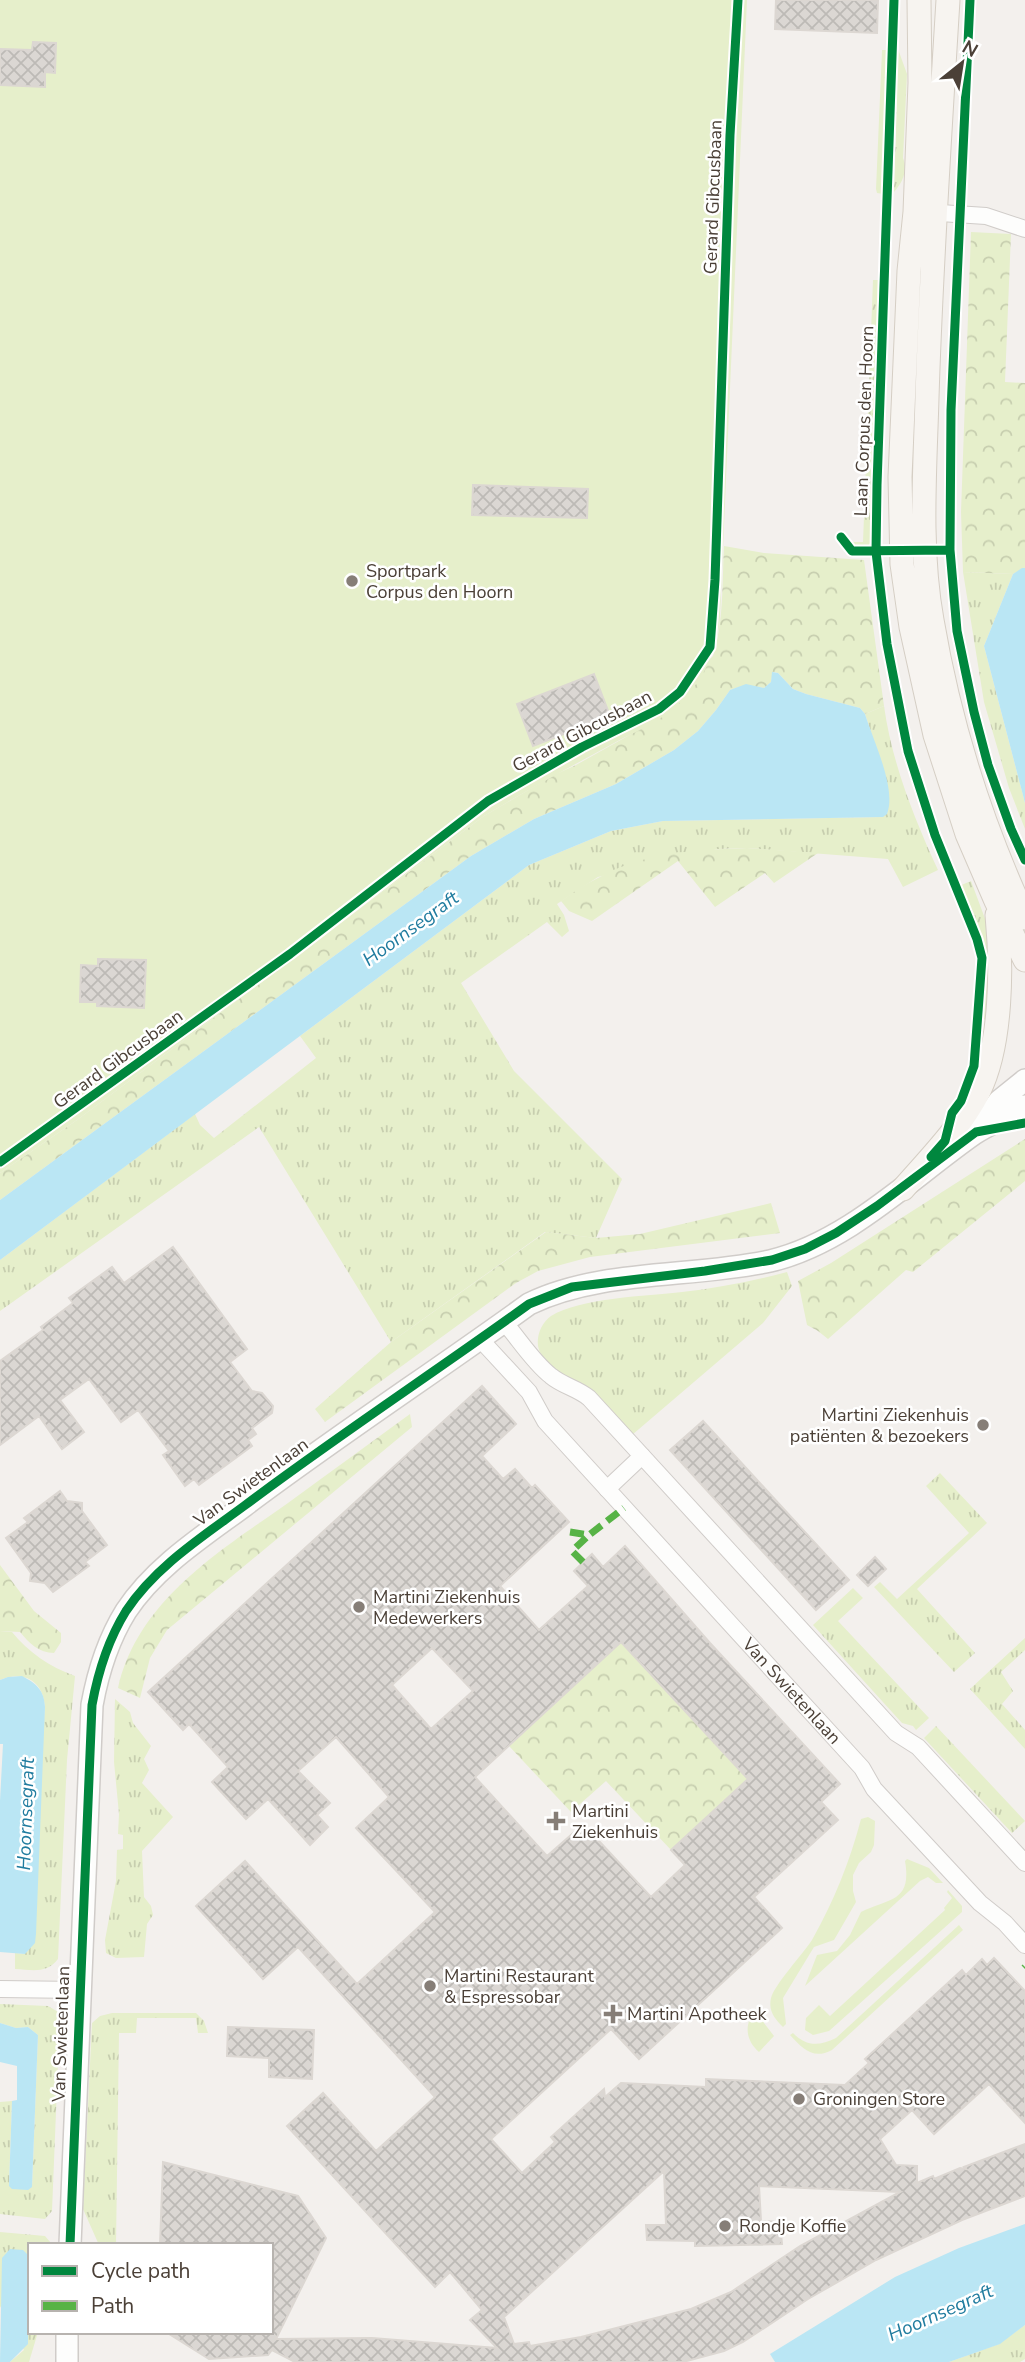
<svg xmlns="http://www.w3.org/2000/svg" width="1025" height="2362" font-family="'Nunito Sans',sans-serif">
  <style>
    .grass { fill: url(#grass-tufts) }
    .forest { fill: url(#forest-crowns) }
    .garden { fill: #e6efcb }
    .water { fill: #bae6f4 }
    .building { fill: url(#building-cross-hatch); stroke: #dcd7d2; stroke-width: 2; fill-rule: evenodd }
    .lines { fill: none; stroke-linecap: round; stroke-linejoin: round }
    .minor-casing { stroke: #d0ccc9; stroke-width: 18 }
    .tertiary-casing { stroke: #d0ccc9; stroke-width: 24 }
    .secondary-casing { stroke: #d5cec4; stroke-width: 25 }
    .minor { stroke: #fdfdfc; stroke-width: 16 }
    .tertiary { stroke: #fdfdfc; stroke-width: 21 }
    .secondary { stroke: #f7f4f0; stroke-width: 23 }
    .quiet { stroke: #57b346; stroke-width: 7; stroke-dasharray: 14 7; stroke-linecap: butt }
    .cycleway-casing { stroke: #fff; stroke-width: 13 }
    .cycleway { stroke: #00873e; stroke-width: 9 }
    .poi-dot { fill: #867e77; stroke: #fff; stroke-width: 2.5 }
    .labels { text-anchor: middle; stroke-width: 5; stroke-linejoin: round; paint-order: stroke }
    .street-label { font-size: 18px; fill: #4b4037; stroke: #fff }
    .poi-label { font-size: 18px; fill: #4b4037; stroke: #fff; text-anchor: start }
    .water-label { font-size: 19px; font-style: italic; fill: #207c9f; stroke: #fff }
  </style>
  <defs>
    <pattern id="grass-tufts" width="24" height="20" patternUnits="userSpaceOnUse" patternTransform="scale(1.75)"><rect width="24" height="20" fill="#e6efcb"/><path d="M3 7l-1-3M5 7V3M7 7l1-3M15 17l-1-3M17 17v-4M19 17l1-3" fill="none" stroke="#c7ceaf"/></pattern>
    <pattern id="forest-crowns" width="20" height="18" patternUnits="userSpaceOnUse" patternTransform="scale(1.75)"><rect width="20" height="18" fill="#e6efcb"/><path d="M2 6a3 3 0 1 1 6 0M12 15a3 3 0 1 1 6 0" fill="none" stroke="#c7ceaf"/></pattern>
    <pattern id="building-cross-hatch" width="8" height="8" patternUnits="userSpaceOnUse" patternTransform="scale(1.75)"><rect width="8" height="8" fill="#dbd7d3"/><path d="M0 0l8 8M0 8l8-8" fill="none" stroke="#bdbab6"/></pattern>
  </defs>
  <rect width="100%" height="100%" fill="#f3f0ed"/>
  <path class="grass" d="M898 49 907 74 903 158C908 170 903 182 894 192Z
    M882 50H889L883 194 877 193 876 189Z
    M873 280H880L871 542 867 547 854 546 850 542H863Z
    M963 572 1013 574 984 646 1025 803V829L1009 788 984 702Z
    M884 706C892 763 914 818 938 870L903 887 888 859 747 848 718 849 598 877 557 904 564 915 569 931 562 937 547 922 461 983 514 1071 622 1179 596 1238 545 1232 391 1342 259 1127 0 1311V1260L195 1114 200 1125 214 1138 316 1058 300 1036 529 865 611 831 663 821 883 817 886 778 865 714Z
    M971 881 990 932 991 1020 983 1019 985 952 959 886Z
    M787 1272 792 1286 763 1323 632 1435C618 1419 604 1402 588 1388 582 1382 577 1381 569 1379 558 1376 543 1361 539 1350 535 1338 541 1323 551 1316 580 1298 647 1296 682 1292 717 1288 753 1281 787 1272Z
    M940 1473 987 1523 917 1589 975 1653 954 1672 874 1587 880 1582 897 1599 969 1533 926 1486Z
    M853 1588 863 1598 838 1621 929 1718 916 1730 913 1726 902 1723 813 1625Z
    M0 1631 12 1632C28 1652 50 1667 75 1676L67 1760 58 1959C47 1974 32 1970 15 1969V1953L25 1954 45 1707C43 1681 24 1670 0 1680Z
    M1025 1638V1650L1001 1672 1013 1691 1002 1704 1025 1730V1749L970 1689Z
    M115 1699 130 1712 133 1723 151 1746 144 1759 149 1770 142 1783 173 1817 142 1851 144 1897 151 1906 153 1915 147 1924 144 1957 116 1958 106 1953 105 1940 116 1881 117 1850 123 1849V1835L118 1834 119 1814 114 1762Z
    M936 1726 1025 1821 1012 1833 924 1738Z
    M0 2004 48 2006 60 2013 52 2211 45 2219 0 2214V2102L12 2101 9 2186 32 2187 38 2035 28 2027 16 2028 0 2023Z
    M112 2013H196L204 2021 208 2033H198L196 2018H137L136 2033H119L116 2245H99L83 2209 92 2023 100 2016Z
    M0 2232 45 2236 51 2243 30 2245V2332H38L29 2362H10L24 2350 0 2306Z
    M1025 2325V2359L1020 2362H949L999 2344Z"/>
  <path class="forest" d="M971 232 1011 234 1005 382 1025 383V568L1013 574 963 572 961 512Z
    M724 546 764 553 864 560 884 706 865 714 860 708 806 694 793 689 778 673 773 672 771 682 764 688 746 685 730 690 716 710 698 731 674 750 616 784 534 819 471 856 0 1200V1173L77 1120 484 816 554 775 576 765 642 728 713 656C724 621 722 583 724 546Z
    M747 848 818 853 774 883 765 873 715 907 678 861 592 921 569 911 561 901C573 893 585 884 598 878 644 852 695 850 747 848Z
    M1025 1139V1181L913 1272 906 1270 828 1339 818 1331 807 1325 798 1281 831 1263Z
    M771 1203 780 1233 590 1257 538 1271 516 1283 325 1422 315 1409 391 1342 546 1232 596 1238 640 1234Z
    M410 1414 412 1427 167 1630 150 1658 140 1698 118 1688C138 1600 220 1551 288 1503 329 1473 370 1443 410 1414Z
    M0 1565 34 1611 61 1633V1642L54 1653C39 1653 29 1643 20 1632L0 1631Z
    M621 1642 748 1779 671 1850 606 1781 571 1812 509 1746Z"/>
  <path class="garden" d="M0 0H747L720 617C717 651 705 678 680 703 663 720 637 731 616 742 572 766 527 790 484 816L77 1120 0 1173Z
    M868 1817 875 1821 874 1845 871 1852 859 1863 853 1875V1891L856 1902 834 1940 814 1947 783 1998 786 2024 783 2027C775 2019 768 2011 771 1998 775 1984 802 1955 812 1940 834 1901 850 1861 861 1819Z
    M907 1859 929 1868 943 1883H936L928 1877 920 1881 805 1986 817 1955 837 1951 850 1935 861 1912C890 1898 912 1902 905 1861Z
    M948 1890 962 1906V1912L829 2031 813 2035 805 2030 806 2018 819 2005 830 2016 945 1910 944 1908 952 1898 947 1892Z
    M959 1925 963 1930 832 2050C813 2060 803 2049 790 2035L793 2033C807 2047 819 2046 836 2038Z
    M758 2008 764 2023 774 2036 759 2052C744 2039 744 2021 758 2008Z"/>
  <path class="water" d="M1022 568H1025V803L984 646 1013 574Z
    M772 672 778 673 793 689 806 694 860 708 865 714C873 740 897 789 887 814L883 817 663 821 611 831 529 865 0 1260V1200L471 856 534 819 616 784 674 750 698 731 716 710 730 690 746 684 764 688 771 682Z
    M22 1676C37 1684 44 1690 45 1707L36 1934 35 1943 25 1954 0 1952V1801L3 1744H0V1680L8 1677Z
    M0 2023 16 2028 28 2027 38 2035 32 2187 28 2190 12 2189 9 2186 12 2101 17 2100V2066L0 2062Z
    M1025 2224V2325L1000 2344 949 2362H775L770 2354 895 2277 959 2248Z
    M10 2249 23 2250 27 2254 29 2261 28 2344 10 2362H0L2 2258Z"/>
  <path class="building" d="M776 0H878L877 33 775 29Z
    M33 42 56 43 55 73 45 72V87L0 85V49L32 50Z
    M473 485 588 489 587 518 472 515Z
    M594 674 610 716 533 746 517 704Z
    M98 959 146 960 144 1008 97 1006V1002H80L81 965 98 966Z
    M173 1247 247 1349 230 1362 252 1391 262 1393 273 1406 272 1413 252 1428 256 1434 248 1440 252 1446 199 1485 194 1479 185 1486 163 1455 169 1451 138 1410 121 1422 89 1379 60 1400 84 1432 62 1449 39 1416 0 1445V1361L43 1330 41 1327 73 1303 69 1298 112 1267 124 1283Z
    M482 1386 516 1424 482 1456 503 1479 515 1469 532 1488 535 1485 569 1522 500 1586 539 1630 588 1586 574 1571 592 1554 603 1567 625 1546 710 1643 840 1784 821 1802 838 1820 754 1897 782 1928 639 2059 611 2029 491 2139 522 2173 555 2142 551 2137 604 2089 605 2097 621 2083 706 2087V2079L845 2085 869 2063 865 2059 962 1970 966 1975 982 1959 987 1965 994 1958 1025 1991V2123L989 2084 934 2134 912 2110 880 2139 896 2165 917 2166V2183L933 2176 934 2179 960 2168 966 2169 964 2167 1025 2144V2196L962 2220 876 2260 808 2299 743 2342 724 2351 683 2362H295L272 2350 268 2355 209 2359 166 2332H271V2245H160L163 2162 298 2196 326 2238 276 2339 372 2338 497 2348 470 2320 482 2310 450 2272 435 2287 287 2126 323 2093 376 2151 435 2097 298 1947 263 1979 196 1906 245 1861 357 1984 435 1912 356 1828 389 1797 336 1737 298 1771 330 1803 317 1815 328 1827 310 1845 268 1799 246 1819 212 1782 228 1767 189 1724 183 1730 148 1692ZM621 1642 748 1779 671 1850 685 1865 651 1897 588 1829 583 1833 579 1828 547 1856 475 1777ZM432 1648 473 1691 431 1729 392 1685ZM664 2171 666 2225H646L647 2240 695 2241V2246L782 2244 780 2222 761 2221 759 2186 900 2192 800 2246 731 2292 691 2309 581 2337 530 2346 529 2342 514 2344 504 2317Z
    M703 1421 849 1580 816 1610 670 1450Z
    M60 1491 67 1501 82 1503V1511L107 1545 85 1562 89 1566 53 1592 45 1583 30 1581 31 1573 6 1538 28 1522 24 1518Z
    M875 1557 886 1569 868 1586 857 1575Z
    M228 2027 314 2030 312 2079 269 2077V2058L227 2056Z"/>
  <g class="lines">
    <g class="minor-casing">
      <g id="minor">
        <path d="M925 212 986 216 1025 229"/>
        <path d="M504 1322C519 1339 533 1362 551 1376 563 1386 577 1388 589 1398L896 1733 918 1747 1025 1863"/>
        <path id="s1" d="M480 1339 529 1392 545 1421 862 1768 874 1789 980 1903 1005 1923 1025 1945"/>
        <path d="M607 1489 642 1456"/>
        <path d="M0 1989 79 1990"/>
      </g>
    </g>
    <g class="tertiary-casing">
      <path id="tertiary" d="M977 1131 999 1101 1025 1080
        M70 2245 92 1705C98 1672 108 1640 126 1611 155 1567 202 1537 244 1506 337 1436 435 1372 529 1304 601 1269 693 1278 770 1261 847 1243 911 1178 974 1134 990 1123 1009 1117 1025 1106
        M67 2332V2362"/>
    </g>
    <g class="secondary-casing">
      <path id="secondary" d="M919 0 920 83 915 212 909 271 900 477 902 564 911 627 935 735 967 834 996 901 1025 960
        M948 0C940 132 931 265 927 398 925 470 919 548 932 620 950 726 980 821 1025 918
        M903 1189C930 1158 960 1128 979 1091 1002 1044 1002 966 997 915"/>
    </g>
    <use href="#minor" class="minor"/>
    <use href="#tertiary" class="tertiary"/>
    <use href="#secondary" class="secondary"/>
    <path class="quiet" d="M570 1532 589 1535 624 1508
      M583 1562 572 1551 589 1535
      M1024 1968 1025 1967"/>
    <g class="cycleway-casing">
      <path id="cycleway" d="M894 0 877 485 876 552 887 644 908 751 935 835 977 939 982 958 974 1066 961 1101 952 1113 945 1141 931 1157
        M970 0 951 410 950 550 957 631 974 712 988 765 1011 829 1025 860
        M841 537 852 551 950 550
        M0 1162 290 954 488 801 582 747 659 709 680 692 710 647 715 580 730 135 738 0
        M70 2245 92 1705C98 1672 108 1640 126 1611 155 1567 202 1537 244 1506 337 1436 435 1372 529 1304L572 1287 705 1271 772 1260 805 1249 836 1233 877 1206 976 1132 1025 1123"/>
    </g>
    <use href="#cycleway" class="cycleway"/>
  </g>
  <g class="poi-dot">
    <circle cx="352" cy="581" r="7"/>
    <circle cx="983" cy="1425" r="7"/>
    <circle cx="359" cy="1607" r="7"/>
    <path d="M552.5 1810.5h7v7h7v7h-7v7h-7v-7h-7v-7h7z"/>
    <circle cx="430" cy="1986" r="7"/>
    <path d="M609.5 2003.5h7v7h7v7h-7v7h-7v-7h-7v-7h7z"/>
    <circle cx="799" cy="2099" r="7"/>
    <circle cx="725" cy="2226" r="7"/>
  </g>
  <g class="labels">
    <g class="street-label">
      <text transform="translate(713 197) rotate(-88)" y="6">Gerard Gibcusbaan</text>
      <text transform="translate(864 421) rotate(-88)" y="6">Laan Corpus den Hoorn</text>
      <text transform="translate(582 731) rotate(-28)" y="6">Gerard Gibcusbaan</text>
      <text transform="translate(118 1059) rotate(-36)" y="6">Gerard Gibcusbaan</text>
      <text transform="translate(251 1482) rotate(-36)" y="6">Van Swietenlaan</text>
      <text dy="6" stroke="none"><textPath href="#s1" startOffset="471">Van Swietenlaan</textPath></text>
      <text transform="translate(61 2034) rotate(-88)" y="6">Van Swietenlaan</text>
    </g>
    <g class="poi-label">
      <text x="366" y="577">Sportpark<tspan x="366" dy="21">Corpus den Hoorn</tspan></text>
      <text x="969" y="1421" text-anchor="end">Martini Ziekenhuis<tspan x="969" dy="21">patiënten &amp; bezoekers</tspan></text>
      <text x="373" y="1603">Martini Ziekenhuis<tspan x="373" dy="21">Medewerkers</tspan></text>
      <text x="572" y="1817">Martini<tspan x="572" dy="21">Ziekenhuis</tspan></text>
      <text x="444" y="1982">Martini Restaurant<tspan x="444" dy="21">&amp; Espressobar</tspan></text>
      <text x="627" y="2020">Martini Apotheek</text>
      <text x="813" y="2105">Groningen Store</text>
      <text x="739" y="2232">Rondje Koffie</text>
    </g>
    <g class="water-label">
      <text transform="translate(410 928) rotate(-36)" y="7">Hoornsegraft</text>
      <text transform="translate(25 1814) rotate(-88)" y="7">Hoornsegraft</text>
      <text transform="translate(940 2312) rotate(-24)" y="7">Hoornsegraft</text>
    </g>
  </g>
  <rect x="28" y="2243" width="245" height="91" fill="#ffffff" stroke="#b7b3af" stroke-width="2"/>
  <rect x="42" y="2266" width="35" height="10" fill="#00873e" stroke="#b7b3af" stroke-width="2"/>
  <text x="91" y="2278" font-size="21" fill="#4b4037">Cycle path</text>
  <rect x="42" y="2301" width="35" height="10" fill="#57b346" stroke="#b7b3af" stroke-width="2"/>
  <text x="91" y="2313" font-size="21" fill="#4b4037">Path</text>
  <g transform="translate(962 63) rotate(30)" stroke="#ffffff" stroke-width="5" paint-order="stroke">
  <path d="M0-5L12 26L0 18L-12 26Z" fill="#4b4037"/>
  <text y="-10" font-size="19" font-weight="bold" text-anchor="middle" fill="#4b4037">N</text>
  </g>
</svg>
